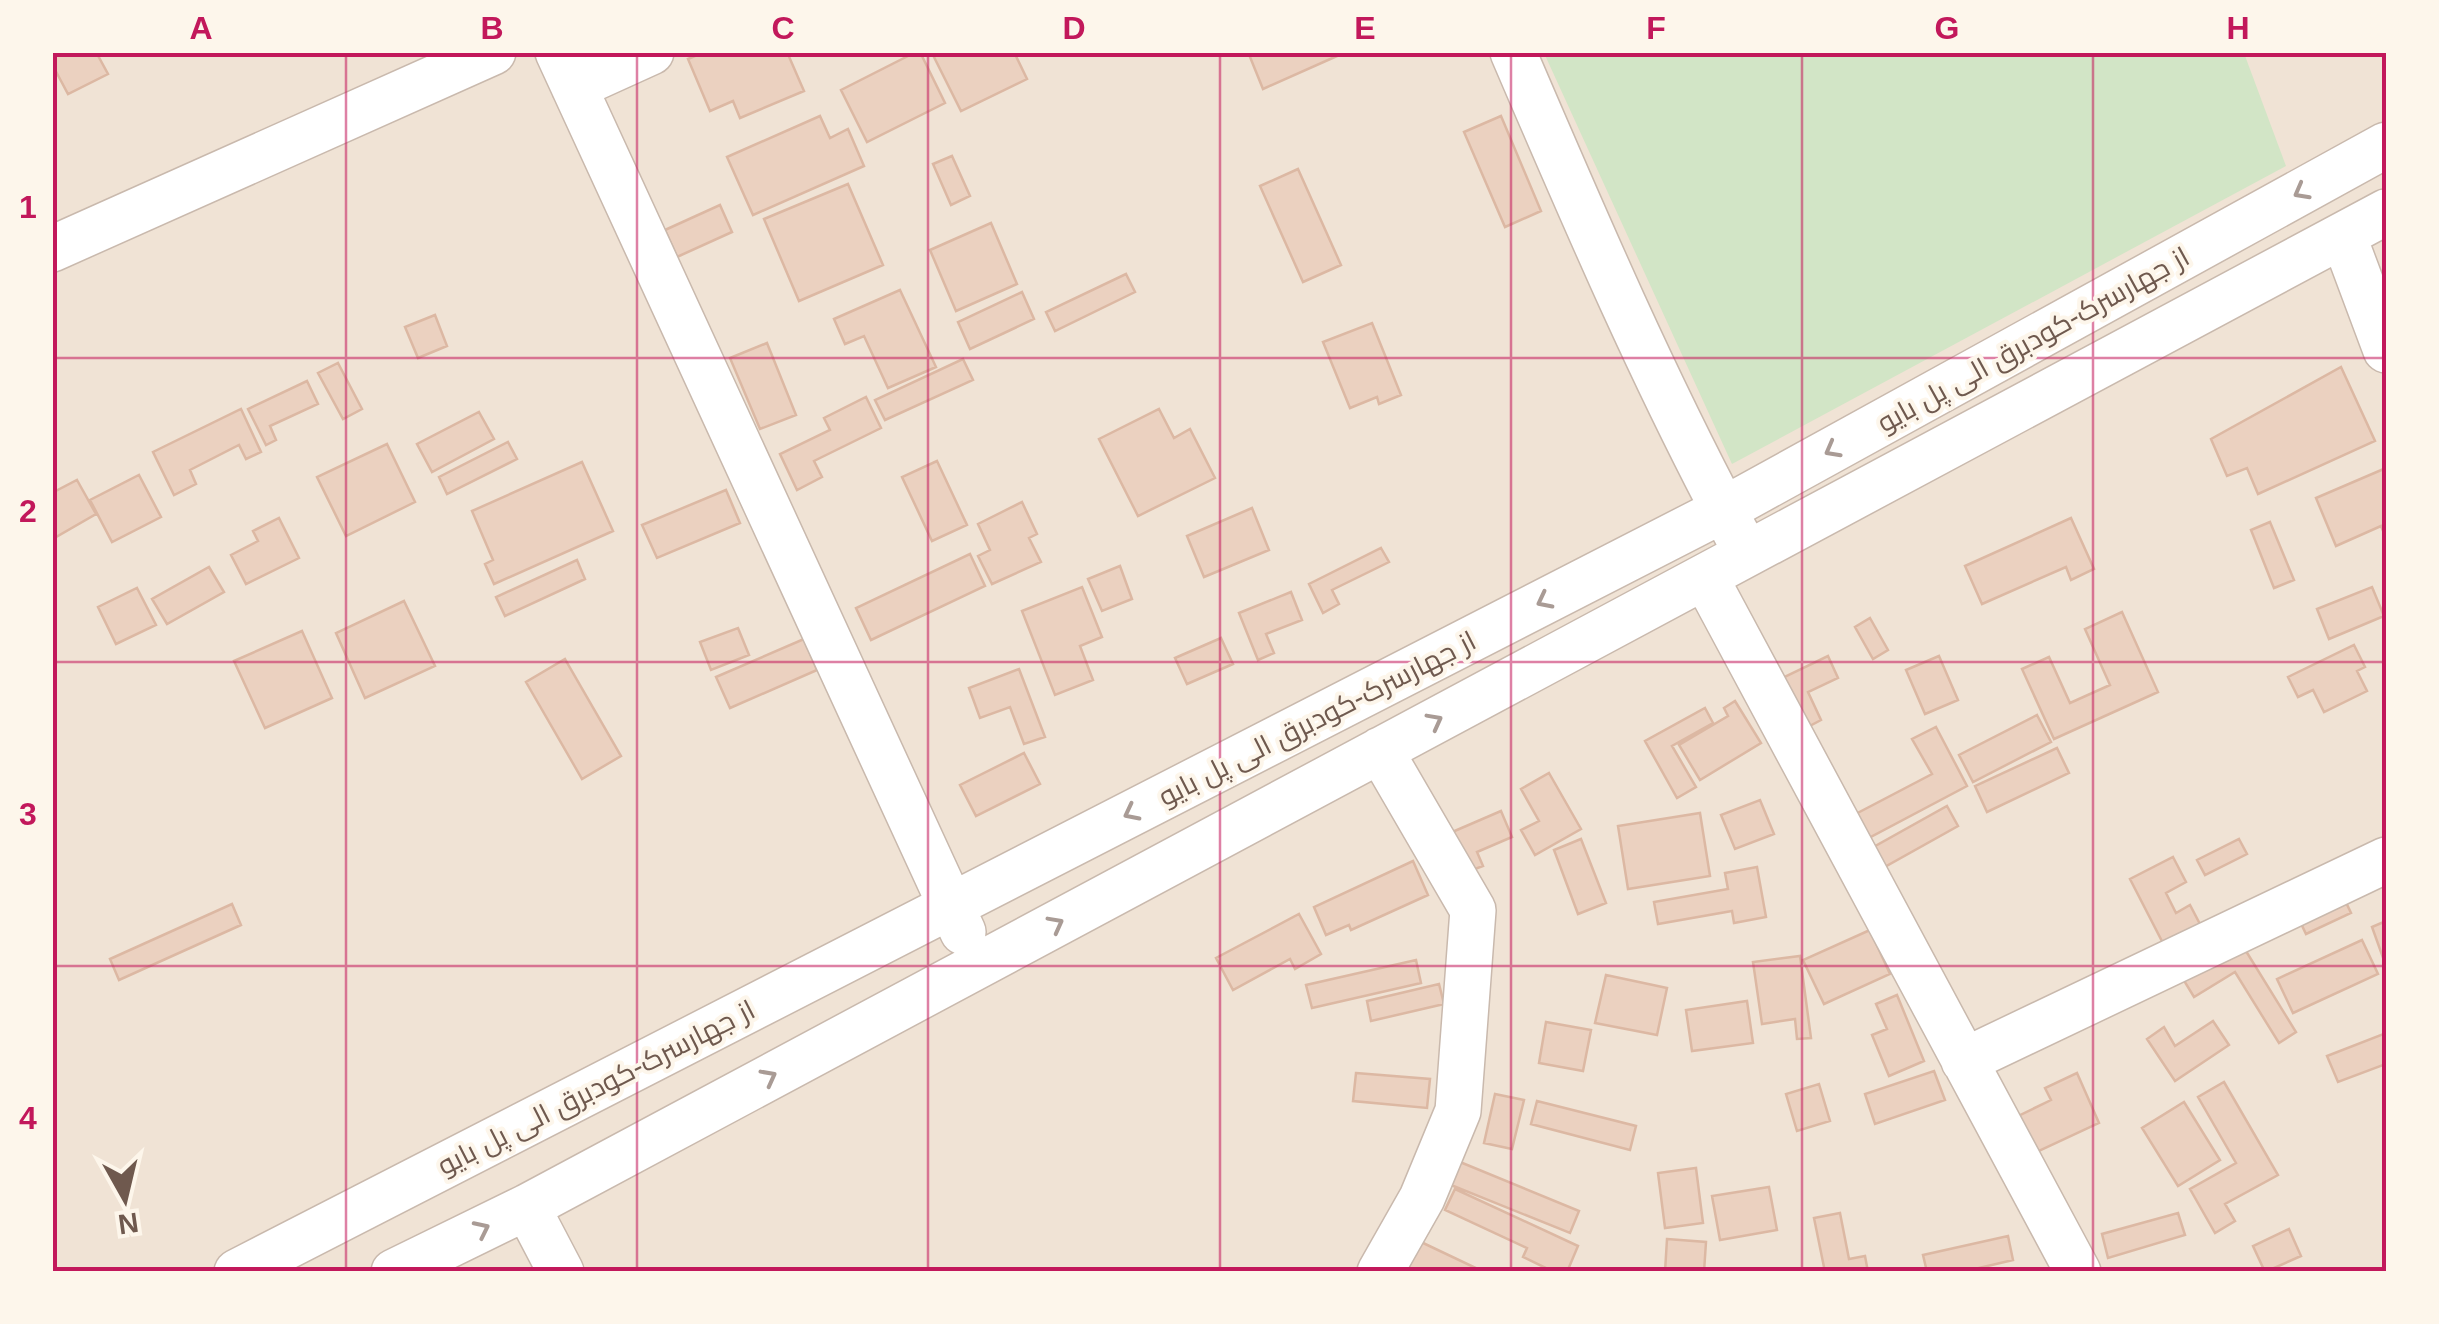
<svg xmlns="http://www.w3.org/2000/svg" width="2439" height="1324" font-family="Arial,Cairo,sans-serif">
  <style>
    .residential { fill: #f0e3d5 }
    .green { fill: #d2e5c6 }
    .building { fill: #ebd1c0; stroke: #dcb8a3; stroke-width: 2.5 }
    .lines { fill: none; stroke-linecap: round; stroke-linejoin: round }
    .minor-casing { stroke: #c9b9ad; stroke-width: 48 }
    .minor { stroke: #fff; stroke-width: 45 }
    .oneway { stroke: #a99b95 }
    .grid { fill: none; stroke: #c2185b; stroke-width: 2.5; stroke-opacity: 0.55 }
    .labels { text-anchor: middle; stroke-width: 8; stroke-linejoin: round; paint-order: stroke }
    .street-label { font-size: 28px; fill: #6f594e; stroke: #fdf6eb }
    .neatline { fill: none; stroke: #c2185b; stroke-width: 4 }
    .grid-label { font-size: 32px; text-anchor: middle; font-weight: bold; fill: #c2185b }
  </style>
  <rect width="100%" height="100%" fill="#f9f1e5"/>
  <path class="residential" d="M53 53H2386V1271H53Z"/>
  <path class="green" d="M1544 53H2244L2286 166 1732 464Z"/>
  <path class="building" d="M52 52H96L108 74 68 94 52 64Z
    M704 52H787L804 91 740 118 733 101 710 111 688 59Z
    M916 52H920L945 103 867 142 841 90Z
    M939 52H1014L1027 79 961 111 933 55Z
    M1248 52H1346L1263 89Z
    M820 116 830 138 848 129 864 166 753 215 727 157Z
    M1501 116 1541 211 1505 227 1464 132Z
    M952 156 970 196 951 205 933 164Z
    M1298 169 1341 265 1303 282 1260 186Z
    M848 184 883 265 799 301 764 219Z
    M720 205 732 232 677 257 665 230Z
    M991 223 1017 284 956 311 930 250Z
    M1126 274 1135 292 1055 331 1046 312Z
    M900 290 936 367 888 388 864 336 845 344 834 319Z
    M1022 292 1034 319 970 349 958 322Z
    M435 315 447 346 418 358 405 327Z
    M1372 323 1401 395 1379 404 1377 397 1350 408 1323 342Z
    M767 343 796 415 760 429 730 358Z
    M963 359 973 380 885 420 875 400Z
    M338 363 362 409 343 419 318 373Z
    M2341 367 2375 441 2258 494 2247 468 2227 476 2211 439Z
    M307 381 318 404 270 426 276 440 266 445 248 409Z
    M866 397 881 428 814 461 822 477 797 490 780 454 830 430 824 418Z
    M241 409 261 452 246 459 239 445 190 470 196 484 174 495 153 452Z
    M1159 409 1174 438 1190 429 1215 478 1138 516 1099 439Z
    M479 412 494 439 432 472 417 444Z
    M508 442 517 459 447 494 439 477Z
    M387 444 415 502 346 536 317 477Z
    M937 461 967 525 932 541 902 477Z
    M582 462 613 531 494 584 485 564 493 560 472 511Z
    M2386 468V538L2381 526 2336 546 2316 498Z
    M139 475 161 517 112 542 90 500Z
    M77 480 96 514 56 537 52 531V493Z
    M726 490 740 523 657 558 642 525Z
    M1022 502 1037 534 1029 538 1041 562 992 584 978 556 990 550 978 524Z
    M1252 508 1269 550 1204 577 1187 536Z
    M279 518 299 558 246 584 231 555 258 541 253 531Z
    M2071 518 2094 569 2071 580 2066 567 1982 604 1965 566Z
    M2270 522 2294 580 2274 588 2251 530Z
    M1381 548 1389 562 1332 590 1339 604 1323 613 1309 584Z
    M970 554 985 586 871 640 856 608Z
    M577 560 585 579 505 616 496 597Z
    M1120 566 1132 599 1102 611 1088 579Z
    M209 567 224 592 167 624 152 599Z
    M1082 587 1102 637 1080 646 1093 680 1055 695 1022 611Z
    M2372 587 2384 616 2329 639 2317 609Z
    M137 588 156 625 116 644 98 607Z
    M1291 592 1302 620 1266 634 1274 653 1258 660 1239 613Z
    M404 601 435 666 365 698 336 633Z
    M2122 612 2158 692 2054 739 2022 669 2049 657 2070 703 2110 685 2085 629Z
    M1870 618 1888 650 1873 659 1855 627Z
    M738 628 749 655 711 670 700 642Z
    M302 631 332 698 265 728 234 661Z
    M1221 638 1233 664 1187 684 1175 658Z
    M804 639 817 670 730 708 716 677Z
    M2354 645 2365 667 2357 671 2367 691 2324 712 2313 690 2298 697 2288 677Z
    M1828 656 1838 678 1808 692 1821 720 1800 731 1776 681Z
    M1939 656 1958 700 1925 714 1906 670Z
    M565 659 621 756 582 779 526 682Z
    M1019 669 1045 737 1024 744 1010 707 980 718 969 688Z
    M1735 701 1761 743 1700 780 1679 745 1728 716 1724 708Z
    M1705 708 1713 723 1672 746 1696 787 1677 798 1645 741Z
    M2037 715 2051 742 1973 782 1959 755Z
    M1936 727 1967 786 1863 841 1850 817 1932 774 1912 739Z
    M2057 748 2069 773 1987 812 1975 786Z
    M1024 753 1040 784 976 816 960 785Z
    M1549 773 1581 829 1535 855 1521 830 1539 821 1521 789Z
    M1760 800 1774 834 1735 849 1721 815Z
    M1947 806 1958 826 1881 869 1870 849Z
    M1501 811 1512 837 1477 852 1483 866 1459 875 1443 836Z
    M1700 813 1710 876 1628 889 1618 826Z
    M1581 839 1606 903 1578 914 1554 850Z
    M2239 839 2247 854 2205 875 2197 860Z
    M2173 857 2186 882 2166 893 2176 913 2190 905 2202 928 2165 947 2130 879Z
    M1413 861 1428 895 1351 930 1349 925 1326 935 1314 907Z
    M1757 867 1766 917 1734 923 1732 911 1658 924 1654 902 1728 889 1725 873Z
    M2342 894 2351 913 2306 934 2297 915Z
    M232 904 241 925 119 980 110 959Z
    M1299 914 1321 954 1295 969 1290 959 1233 990 1216 958Z
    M2386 921V966L2372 927Z
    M1870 930 1890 974 1824 1004 1803 960Z
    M2362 940 2378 974 2293 1013 2277 979Z
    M2241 943 2296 1032 2279 1043 2235 972 2194 997 2183 979Z
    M1800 956 1811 1038 1797 1039 1795 1019 1762 1024 1753 962Z
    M1416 960 1421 983 1312 1008 1306 985Z
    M1606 975 1667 988 1657 1035 1595 1023Z
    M1439 984 1444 1004 1371 1021 1367 1001Z
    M1897 995 1924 1061 1889 1076 1872 1035 1887 1029 1876 1004Z
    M1747 1001 1753 1043 1692 1051 1686 1010Z
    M2213 1021 2229 1045 2175 1081 2147 1039 2164 1027 2175 1046Z
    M1546 1022 1591 1030 1583 1071 1539 1063Z
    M2386 1033V1064L2338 1082 2327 1056Z
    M1934 1071 1945 1100 1875 1124 1865 1094Z
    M1356 1073 1430 1079 1427 1108 1353 1101Z
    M2077 1073 2099 1123 2030 1155 2012 1119 2051 1100 2045 1088Z
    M2224 1082 2278 1175 2225 1204 2235 1221 2215 1233 2190 1189 2236 1163 2198 1097Z
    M1819 1084 1830 1121 1797 1131 1786 1094Z
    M1495 1094 1524 1100 1512 1149 1484 1143Z
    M1537 1101 1636 1126 1630 1150 1531 1124Z
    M2184 1102 2220 1160 2178 1186 2142 1128Z
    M1460 1162 1579 1211 1570 1233 1451 1185Z
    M1696 1168 1703 1223 1665 1228 1658 1173Z
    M1769 1187 1777 1230 1720 1240 1712 1196Z
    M1455 1189 1578 1246 1567 1272H1554L1523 1257 1527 1248 1445 1210Z
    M1840 1213 1849 1259 1865 1256 1868 1272H1825L1814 1218Z
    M2178 1213 2185 1235 2108 1258 2102 1234Z
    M2289 1229 2301 1256 2265 1272 2253 1246Z
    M2008 1236 2013 1260 1962 1272H1927L1923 1255Z
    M1667 1239 1706 1242 1704 1272H1665Z
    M1421 1242 1478 1269 1476 1272H1406Z"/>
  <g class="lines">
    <g class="minor-casing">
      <path id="minor" d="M558 52 963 932
        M1513 52C1583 215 1653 379 1737 535
        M574 87 651 52
        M2343 235 2386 350
        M52 249 493 52
        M1705 577 2078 1272
        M1964 1061 2386 860
        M527 1207 561 1272
        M237 1272 1723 510 2386 145
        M394 1272 527 1207 2386 212
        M1380 1272 1422 1198 1458 1111 1473 910 1380 750"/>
    </g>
    <use href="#minor" class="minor"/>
  </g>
  <defs><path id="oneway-chevron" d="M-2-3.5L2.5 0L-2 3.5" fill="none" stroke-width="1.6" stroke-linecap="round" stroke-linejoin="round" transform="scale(2.5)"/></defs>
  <g class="oneway">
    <use href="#oneway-chevron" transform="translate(2301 192) rotate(151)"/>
    <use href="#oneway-chevron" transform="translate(1832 450) rotate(151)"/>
    <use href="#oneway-chevron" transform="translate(1544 601) rotate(153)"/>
    <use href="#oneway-chevron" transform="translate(1435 721) rotate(-28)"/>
    <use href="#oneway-chevron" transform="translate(1131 813) rotate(153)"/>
    <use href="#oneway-chevron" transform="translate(1056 924) rotate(-28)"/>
    <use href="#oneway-chevron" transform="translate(769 1077) rotate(-28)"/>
    <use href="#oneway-chevron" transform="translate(482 1229) rotate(-26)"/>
  </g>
  <path class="grid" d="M346 52V1272M637 52V1272M928 52V1272M1220 52V1272M1511 52V1272M1802 52V1272M2093 52V1272M52 358H2386M52 662H2386M52 966H2386"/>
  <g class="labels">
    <g class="street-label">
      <text transform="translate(2033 339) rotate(-29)" y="10">از جهارسرک-کودبرق الی پل بایو</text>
      <text transform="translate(1317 718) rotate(-27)" y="10">از جهارسرک-کودبرق الی پل بایو</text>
      <text transform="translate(596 1087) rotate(-27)" y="10">از جهارسرک-کودبرق الی پل بایو</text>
    </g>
  </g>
  <rect width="2439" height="1324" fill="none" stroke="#fdf6eb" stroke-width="110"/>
  <g transform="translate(125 1199) rotate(172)" stroke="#fdf6eb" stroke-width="8" paint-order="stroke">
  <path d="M0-8L18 38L0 25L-18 38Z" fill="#6f594e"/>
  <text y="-15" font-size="28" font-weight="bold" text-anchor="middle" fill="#6f594e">N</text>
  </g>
  <rect x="55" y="55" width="2329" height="1214" class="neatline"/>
  <g class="grid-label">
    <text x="201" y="39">A</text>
    <text x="492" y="39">B</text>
    <text x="783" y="39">C</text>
    <text x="1074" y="39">D</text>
    <text x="1365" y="39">E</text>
    <text x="1656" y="39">F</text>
    <text x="1947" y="39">G</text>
    <text x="2238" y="39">H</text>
    <text x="28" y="218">1</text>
    <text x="28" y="522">2</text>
    <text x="28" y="825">3</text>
    <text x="28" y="1129">4</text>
  </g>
</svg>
